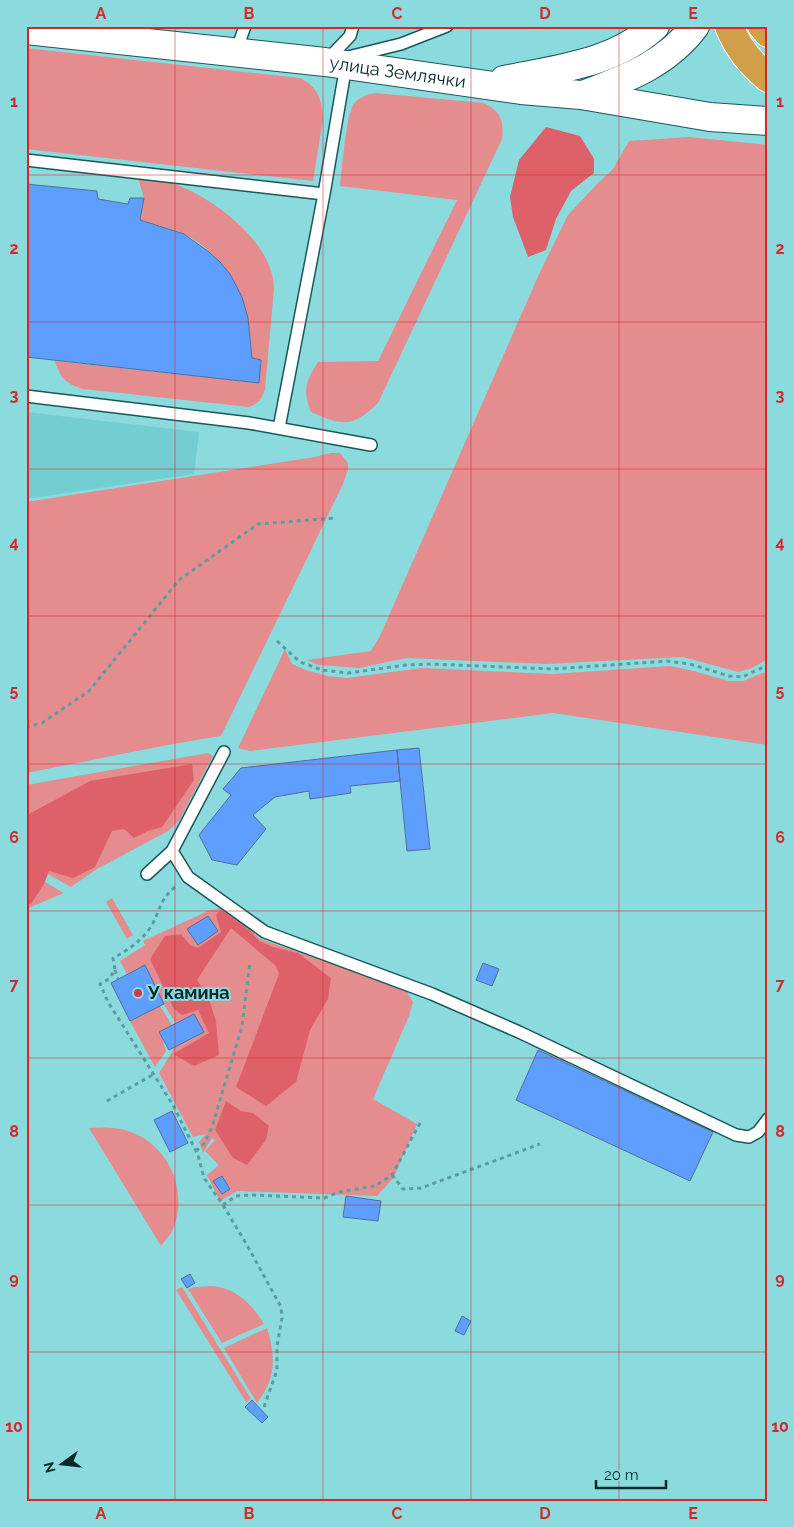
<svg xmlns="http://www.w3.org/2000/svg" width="794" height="1527" font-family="Raleway,sans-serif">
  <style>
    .built { fill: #72ced1 }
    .green { fill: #e58c8e }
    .forest { fill: #de6169 }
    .building { fill: #5e9efe; stroke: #516e9b }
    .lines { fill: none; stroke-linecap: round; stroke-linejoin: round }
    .lane-casing { stroke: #17585b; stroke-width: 14 }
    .secondary-casing { stroke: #17585b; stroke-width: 30 }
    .highway-casing { stroke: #fff; stroke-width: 30 }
    .path { stroke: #5c9d9f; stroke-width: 3; stroke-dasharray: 4 4; stroke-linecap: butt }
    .lane { stroke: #fff; stroke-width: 11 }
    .secondary { stroke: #fff; stroke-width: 28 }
    .highway { stroke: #d19f49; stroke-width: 28 }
    .grid { fill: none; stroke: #d62828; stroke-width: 1; stroke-opacity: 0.55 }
    .poi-dot { fill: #ce3d4e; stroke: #8bdbde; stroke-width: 2 }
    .labels { text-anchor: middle; stroke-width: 4; stroke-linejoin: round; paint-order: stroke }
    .street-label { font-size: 18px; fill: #04292a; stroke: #8bdbde }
    .poi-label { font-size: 18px; font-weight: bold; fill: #04292a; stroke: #8bdbde; text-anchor: start }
    .neatline { fill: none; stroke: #d62828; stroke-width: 2 }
    .grid-label { font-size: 16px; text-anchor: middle; font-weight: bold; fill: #d62828 }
  </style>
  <rect width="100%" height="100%" fill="#8bdbde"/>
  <path class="built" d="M26 412 199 432 194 474 26 499Z"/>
  <path class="green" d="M26 48 300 78C318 87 322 99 323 119L313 181 26 149Z
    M375 93 484 103C501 112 504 120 502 139L378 403C352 428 343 426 311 412 302 390 306 381 318 362L378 361 457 200 340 186C342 170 346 114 354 104 359 97 367 95 375 93Z
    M689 137 768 145V615C762 629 768 644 768 659L752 668 738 672 683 657 546 664 406 658 359 668 319 665 307 660 371 651 380 636 540 272 568 215 596 185 613 169 629 141Z
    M138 178C148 179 159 178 169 182 211 195 274 242 274 289L265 389C262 399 259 403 249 407L83 389C65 383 61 379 55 361L259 383 261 361 252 358C250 309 231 257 184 234 170 228 154 224 140 220L144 198Z
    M331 453H340L348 463V470L343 484 221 736C155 746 91 761 26 773V502L315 457Z
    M285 649 292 664 306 670 327 676 347 678 422 668 552 674 670 666 690 670 729 681H743L768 671V745L553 713 250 751 238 748Z
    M208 753 213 756 179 821 168 831 97 869 71 887 26 862V785Z
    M26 871 64 893 26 909Z
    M112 898 133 935 127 939 106 902Z
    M220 909 242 922 260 939 398 986 407 992 413 1002 409 1016 373 1099 417 1124 394 1177 377 1196 237 1191 220 1201 207 1175 219 1165 205 1151 215 1140 212 1138 203 1153 199 1142 206 1134 193 1137 159 1073 172 1052 180 1031 165 1006 145 965 127 974 120 961 145 945 143 941 210 910Z
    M160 1006 172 1025 160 1032 166 1051 155 1067 130 1021Z
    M89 1128C102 1127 118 1127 131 1132 167 1145 187 1187 175 1224 173 1232 166 1239 161 1246Z
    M182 1287 251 1399 246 1402 176 1290Z
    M195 1287C202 1287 211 1285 219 1287 239 1291 254 1307 264 1324L222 1343 188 1289Z
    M267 1328C276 1358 276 1378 257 1403L224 1348Z"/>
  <path class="forest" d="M546 127 580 136 594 159V173L571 191 556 219 546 250 528 257 513 217 510 197 519 160Z
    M192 764 194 780 162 827 148 831 134 838 124 829 112 831 95 867 73 878 49 871 44 884 31 904H26V822L29 814 90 781Z
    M221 910 249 930 259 941 273 947 298 953 331 978 328 999 310 1030 296 1082 266 1106 236 1087 279 974 276 966 231 928 197 980 208 996 216 1021 219 1055 194 1066 173 1054 209 1033 198 1010 182 1015 174 1009 150 959 165 936 181 934 190 945 198 948 221 932 216 915Z
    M226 1101 241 1111 253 1113 269 1126 266 1140 247 1165 233 1158 215 1130Z"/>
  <path class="building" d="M26 184 97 191 98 199 128 204 130 198H144L140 220 184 234 209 252 220 262 230 274 242 297 248 318 252 358 261 360 259 383 26 357Z
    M419 748 430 849 407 851 397 750Z
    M397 750 400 781 350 786 351 793 310 799 309 791 275 797 253 815 266 829 237 865 212 860 199 835 231 795 223 789 241 768Z
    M208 916 218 931 198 945 187 929Z
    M483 963 499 969 492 986 476 980Z
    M145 965 164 1004 130 1021 111 983Z
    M194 1014 204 1032 169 1050 159 1032Z
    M538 1050 713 1132 690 1181 516 1100Z
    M172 1111 188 1143 170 1152 154 1120Z
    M222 1176 230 1189 222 1194 213 1181Z
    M346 1196 381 1201 378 1221 343 1217Z
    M190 1274 195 1283 187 1288 181 1279Z
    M462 1316 471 1321 464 1335 455 1331Z
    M252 1400 268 1417 262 1423 245 1407Z"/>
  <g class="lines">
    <g class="lane-casing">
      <path id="lane" d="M236 52 245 26
        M348 57 401 44 447 26
        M326 61 350 36 353 26
        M26 160 324 194 346 65
        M26 396 249 423 371 445
        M279 428 324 194
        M224 752 172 851 188 877 265 932 432 994 519 1032 736 1135 749 1137 758 1132 768 1119
        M147 874 172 851"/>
    </g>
    <g class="secondary-casing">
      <g id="secondary">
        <path id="s1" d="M26 30 325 62 521 90 581 95 710 117 768 121"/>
        <path d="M504 80C556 69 614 64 655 26"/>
        <path d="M583 95C625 79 667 64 695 26"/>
      </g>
    </g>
    <g class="highway-casing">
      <path id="highway" d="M729 26C737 47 751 64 768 78
        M762 26 768 33"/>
    </g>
    <path class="path" d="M277 641 300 662 322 670 348 673 406 665 431 664 553 669 667 661 690 664 729 676 742 677 768 665
      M26 727 42 723 89 691 179 580 258 524 336 518
      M175 887C158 901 161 911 150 928 140 942 128 950 113 958L115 970 109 979 100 984 108 1002 173 1105 198 1155 204 1178 223 1205 236 1196 253 1195 324 1198 339 1192 375 1186 392 1175 420 1123
      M115 970 118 979
      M107 1101 154 1074
      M196 1151 204 1144 212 1127 242 1026 250 962
      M392 1175 403 1189 421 1188 540 1144
      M223 1205 247 1245 281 1307 282 1318 277 1346V1370L264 1407"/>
    <use href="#lane" class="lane"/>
    <use href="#secondary" class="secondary"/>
    <use href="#highway" class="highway"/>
  </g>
  <path class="grid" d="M175 26V1501M323 26V1501M471 26V1501M619 26V1501M26 175H768M26 322H768M26 469H768M26 616H768M26 764H768M26 911H768M26 1058H768M26 1205H768M26 1352H768"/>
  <circle class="poi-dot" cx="138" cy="993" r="5"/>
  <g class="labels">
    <g class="street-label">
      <text dy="6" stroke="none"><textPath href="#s1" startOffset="374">улица Землячки</textPath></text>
    </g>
    <g class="poi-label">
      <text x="148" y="999">У камина</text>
    </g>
  </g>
  <rect width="794" height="1527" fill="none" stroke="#8bdbde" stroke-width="55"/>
  <g transform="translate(62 1464) rotate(255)" stroke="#8bdbde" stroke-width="4" paint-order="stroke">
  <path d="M0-4L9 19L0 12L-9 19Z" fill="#04292a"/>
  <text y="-8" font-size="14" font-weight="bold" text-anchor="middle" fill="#04292a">N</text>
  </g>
  <path d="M596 1480v8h70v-8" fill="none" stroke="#04292a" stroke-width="2.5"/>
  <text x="604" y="1480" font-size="15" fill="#04292a" stroke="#8bdbde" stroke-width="4" paint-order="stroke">20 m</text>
  <rect x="28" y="28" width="738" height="1472" class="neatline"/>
  <g class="grid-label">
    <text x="101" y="19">A</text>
    <text x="249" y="19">B</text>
    <text x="397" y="19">C</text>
    <text x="545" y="19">D</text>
    <text x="693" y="19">E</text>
    <text x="14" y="107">1</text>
    <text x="780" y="107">1</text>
    <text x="14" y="254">2</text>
    <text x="780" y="254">2</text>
    <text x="14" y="401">3</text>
    <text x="780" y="401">3</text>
    <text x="14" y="548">4</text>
    <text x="780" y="548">4</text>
    <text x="14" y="696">5</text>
    <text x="780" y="696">5</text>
    <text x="14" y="843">6</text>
    <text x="780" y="843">6</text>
    <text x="14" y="990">7</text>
    <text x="780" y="990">7</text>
    <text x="14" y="1137">8</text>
    <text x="780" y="1137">8</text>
    <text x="14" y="1284">9</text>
    <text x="780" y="1284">9</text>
    <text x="14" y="1432">10</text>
    <text x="780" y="1432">10</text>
    <text x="101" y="1519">A</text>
    <text x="249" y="1519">B</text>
    <text x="397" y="1519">C</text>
    <text x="545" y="1519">D</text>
    <text x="693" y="1519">E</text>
  </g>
</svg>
